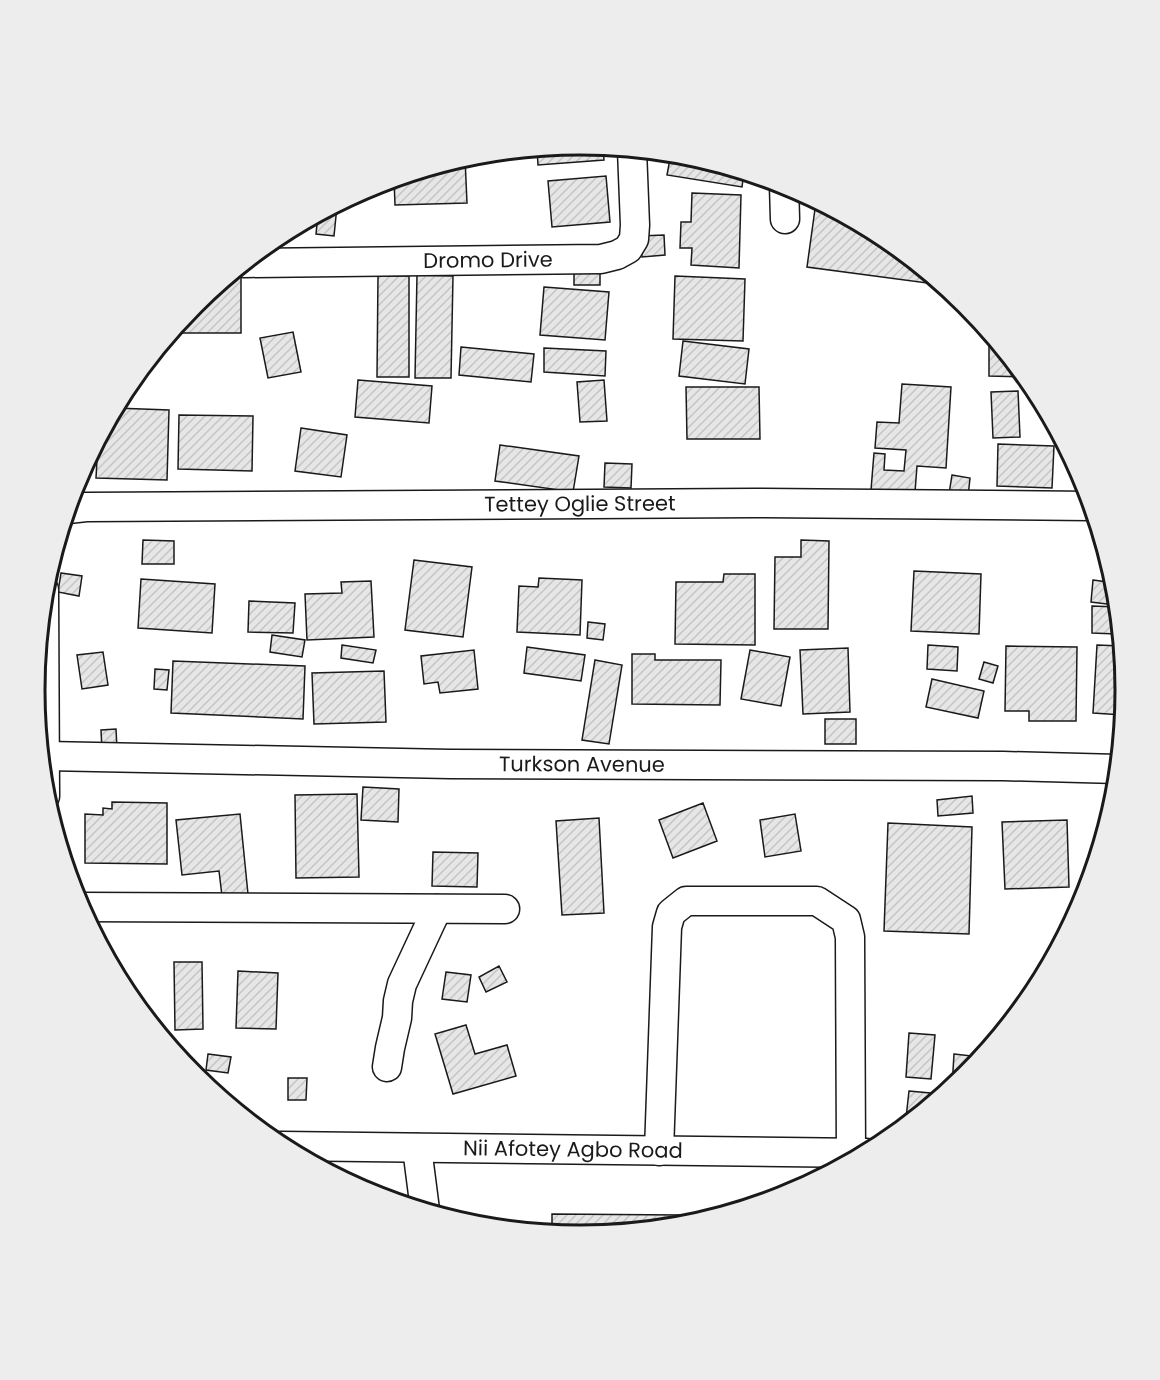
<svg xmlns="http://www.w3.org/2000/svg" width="1160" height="1380" font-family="Poppins,sans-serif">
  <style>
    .building { fill: url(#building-hatch); stroke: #1a1a1a; stroke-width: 1.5 }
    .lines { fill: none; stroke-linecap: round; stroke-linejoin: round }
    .minor-casing { stroke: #1a1a1a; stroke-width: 31 }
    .minor { stroke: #fff; stroke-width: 28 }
    .labels { text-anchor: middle; stroke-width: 4.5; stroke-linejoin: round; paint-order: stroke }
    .street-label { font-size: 21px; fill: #1a1a1a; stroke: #fff }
    .rim { fill: none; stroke: #1a1a1a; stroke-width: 3 }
  </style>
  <defs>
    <pattern id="building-hatch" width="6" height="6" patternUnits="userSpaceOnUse" patternTransform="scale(1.5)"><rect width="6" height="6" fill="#e6e6e6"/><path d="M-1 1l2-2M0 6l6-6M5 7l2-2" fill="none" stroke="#c5c5c5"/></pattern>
  </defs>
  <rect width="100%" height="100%" fill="#fff"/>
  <path class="building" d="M580 145 603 147 604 160 538 165 537 149Z
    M671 153 687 155 744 172 742 187 667 175Z
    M465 158 467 203 395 205 394 179Z
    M606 176 610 222 552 227 548 181Z
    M692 193 741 195 739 268 691 265 692 248H680L681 222H691Z
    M334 206H337L334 236 316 234 318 214Z
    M815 209 837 212 883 237 942 285 807 267Z
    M664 235 665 255 642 257 640 236Z
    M600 265V285H574V266Z
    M231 274H241V333H171L195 304Z
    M417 275 453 276 451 378H415Z
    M378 276H409V377H377Z
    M675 276 745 279 743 341 673 339Z
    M544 287 609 292 605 340 540 335Z
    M293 332 301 372 268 378 260 338Z
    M989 333 1025 376 1024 377 989 376Z
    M683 341 749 349 745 384 679 376Z
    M461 347 534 354 531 382 459 375Z
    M544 348 606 351 605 376 544 372Z
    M358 380 432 386 429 423 355 417Z
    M604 380 607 421 580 422 577 382Z
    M902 384 951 387 946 468 917 466 915 492 871 490 874 453 885 454 884 470 904 471 906 450 875 448 877 422 899 423Z
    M686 387H759L760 439H687Z
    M1018 391 1020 437 993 438 991 392Z
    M115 408 169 410 167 480 96 478 98 441Z
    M179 415 253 416 252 471 178 469Z
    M301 428 347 435 341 477 295 471Z
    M998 444 1054 446 1052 488 997 486Z
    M500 445 579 456 573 492 495 481Z
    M605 463 632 464 631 488 604 487Z
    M952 475 970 478 968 497 949 494Z
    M143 540 174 541V564H142Z
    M801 540 829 541 828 629H774L775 557H801Z
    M414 560 472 567 463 637 405 630Z
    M914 571 981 574 979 634 911 631Z
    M61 573 82 576 79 596 58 592Z
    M724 574H755V645L675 644 676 582H723Z
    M539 578 582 580 580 635 517 632 519 586 538 587Z
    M141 579 215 584 212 633 138 628Z
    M1093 580 1115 583 1116 596 1115 605 1091 602Z
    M371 581 374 637 307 640 305 594 342 593 341 582Z
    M249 601 295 603 293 633 248 632Z
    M1092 606 1117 607 1116 634 1092 633Z
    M588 622 605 624 603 640 587 638Z
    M272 635 305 640 302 657 270 652Z
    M342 645 376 650 373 663 341 658Z
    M928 645 958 647 957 671 927 669Z
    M1097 645 1121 646 1125 690 1123 715 1093 713Z
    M1006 646 1077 647 1076 721H1029V711H1005Z
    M527 647 585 655 581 681 524 673Z
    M848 648 850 712 803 714 800 650Z
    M474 650 478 689 440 693 438 682 424 684 421 656Z
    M750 650 790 657 781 706 741 699Z
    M103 652 108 685 82 689 77 655Z
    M632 654H655V660H721L720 705 632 704Z
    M595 660 622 665 609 744 582 740Z
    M173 661 305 666 303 719 171 713Z
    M984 662 998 666 993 683 979 679Z
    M155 669 169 670 167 690 154 689Z
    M384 671 386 722 314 724 312 673Z
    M932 679 984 691 978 718 926 707Z
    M825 719H856V744H825Z
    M116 729 117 749 102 750 101 730Z
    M363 787 399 789 398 822 361 820Z
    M357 794 359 877 296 878 295 795Z
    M972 796 973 813 938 816 937 800Z
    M112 802 167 803V864L85 863V814L103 815V808L112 809Z
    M703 803 717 841 673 858 659 820Z
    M240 814 248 894 222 896 219 871 182 875 176 820Z
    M795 814 801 851 765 857 760 820Z
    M599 818 604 913 562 915 556 821Z
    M1067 820 1069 887 1005 889 1002 822Z
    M888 823 972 827 969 934 884 931Z
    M433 852 478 853 477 887 432 886Z
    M174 962H202L203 1029 175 1030Z
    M499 966 507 982 486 992 479 977Z
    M238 971 278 973 276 1029 236 1028Z
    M446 972 471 975 467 1002 442 999Z
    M466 1025 475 1054 507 1045 516 1076 453 1094 435 1034Z
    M909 1033 935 1035 931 1079 906 1077Z
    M208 1054 231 1057 228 1073 206 1070Z
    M954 1054 981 1057 965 1076 952 1087Z
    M288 1078H307L306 1100H288Z
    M909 1091 930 1093 928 1107 913 1119 906 1118Z
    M552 1214 680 1215V1226L580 1235 552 1233Z"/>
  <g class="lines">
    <g class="minor-casing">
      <g id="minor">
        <path d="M784 185 785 219"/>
        <path id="s1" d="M244 263 601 259 617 255 628 249 634 239 635 225 632 150"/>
        <path id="s2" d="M68 509 86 507 754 503 1091 506"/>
        <path d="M44 590 45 796"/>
        <path id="s3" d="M46 756 450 764 1003 766 1118 769"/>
        <path d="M80 907 505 909"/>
        <path d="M387 1067 390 1048 397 1018 398 1001 402 984 437 909"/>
        <path id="s4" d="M281 1146 866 1153"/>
        <path d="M417 1148 425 1210"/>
        <path d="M659 1151 667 927 671 913 686 901H817L846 920 850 937 851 1153"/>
      </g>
    </g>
    <use href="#minor" class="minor"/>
  </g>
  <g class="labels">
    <g class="street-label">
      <text dy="7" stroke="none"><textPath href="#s1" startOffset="244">Dromo Drive</textPath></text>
      <text dy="7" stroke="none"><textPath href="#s2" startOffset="512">Tettey Oglie Street</textPath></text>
      <text dy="7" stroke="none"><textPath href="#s3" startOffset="536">Turkson Avenue</textPath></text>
      <text dy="7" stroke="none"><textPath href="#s4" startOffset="292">Nii Afotey Agbo Road</textPath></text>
    </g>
  </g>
  <path d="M0 0H1160V1380H0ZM45 690a535 535 0 1 1 1070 0a535 535 0 1 1-1070 0Z" fill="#ededed" fill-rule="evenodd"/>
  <path class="rim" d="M45 690a535 535 0 1 1 1070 0a535 535 0 1 1-1070 0Z"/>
</svg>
